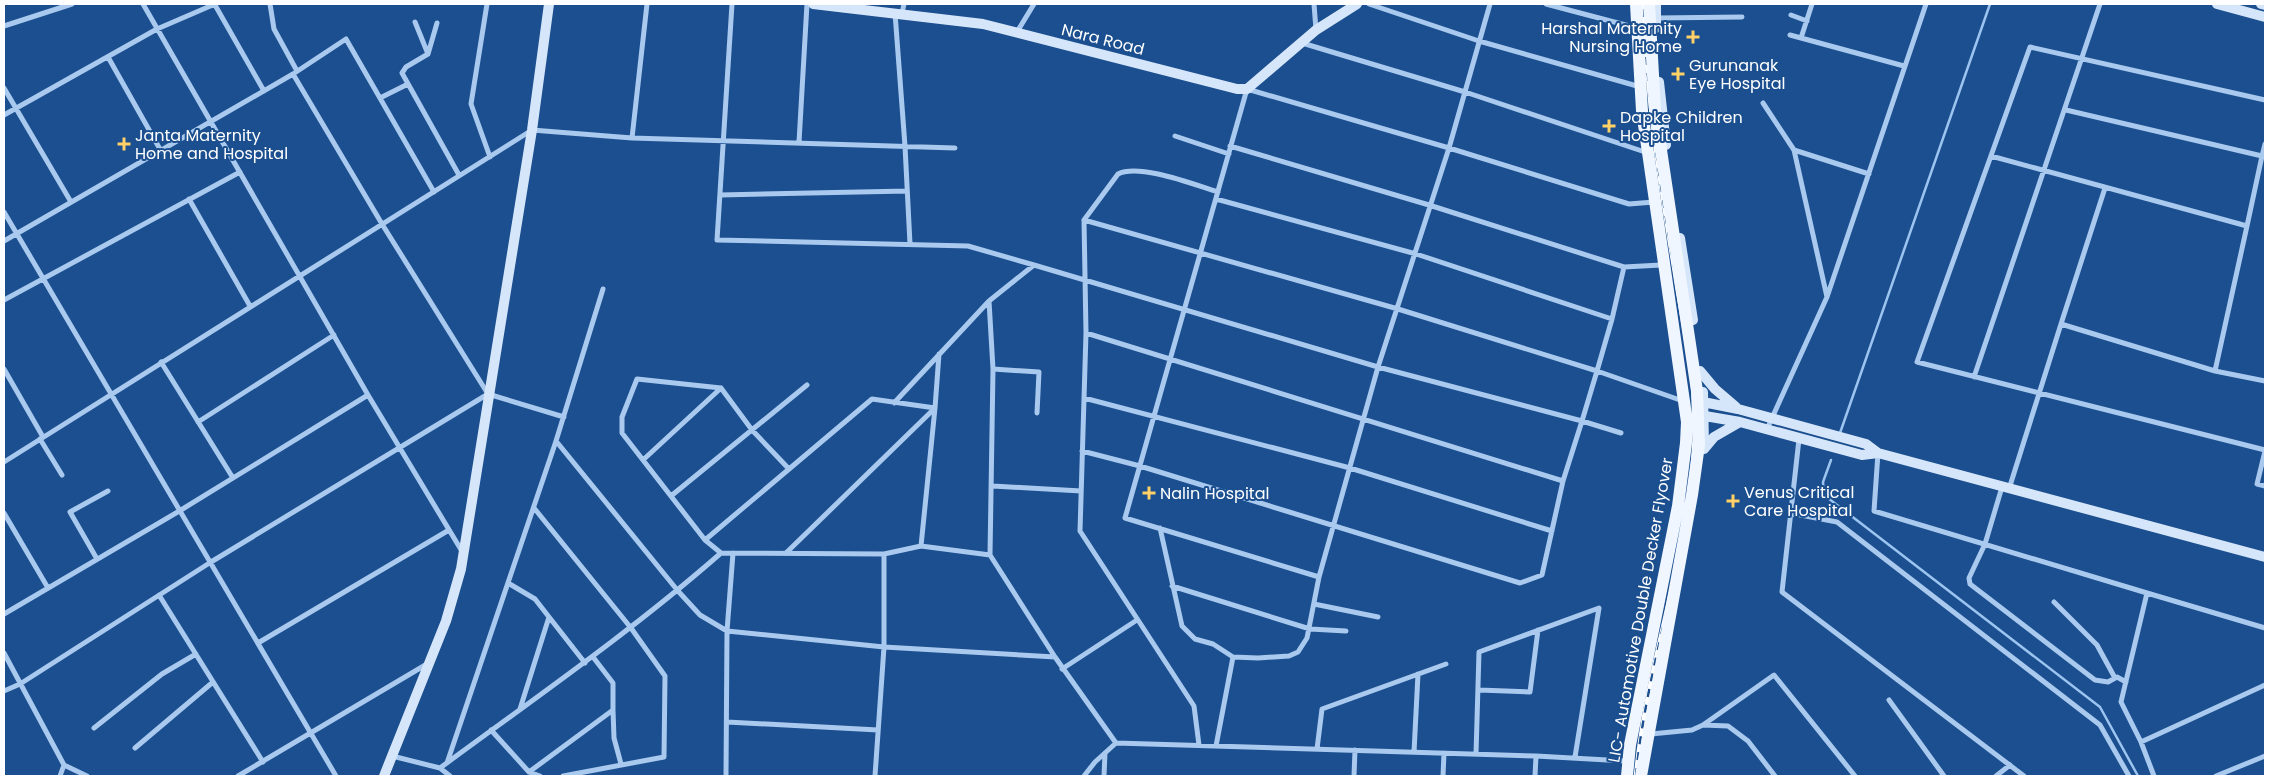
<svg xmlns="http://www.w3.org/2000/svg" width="2269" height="780" font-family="Poppins,sans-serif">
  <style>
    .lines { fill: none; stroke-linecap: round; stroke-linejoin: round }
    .stream { stroke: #9cc4f0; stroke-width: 2.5 }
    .street { stroke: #a9c9ee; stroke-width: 5 }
    .secondary { stroke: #d6e6fa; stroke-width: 10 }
    .rail-casing { stroke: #fff; stroke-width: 4.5 }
    .rail { stroke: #1b4f8f; stroke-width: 2.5; stroke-dasharray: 8; stroke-linecap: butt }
    .primary-bridge { stroke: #f0f6ff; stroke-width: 12 }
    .poi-dot { fill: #ffd166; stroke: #1b4f8f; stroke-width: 2 }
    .labels { text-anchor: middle; stroke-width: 4; stroke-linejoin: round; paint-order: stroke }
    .poi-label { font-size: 16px; fill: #fff; stroke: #1b4f8f; text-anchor: start }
    .street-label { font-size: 16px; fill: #fff; stroke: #1b4f8f }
  </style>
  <rect width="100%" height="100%" fill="#1b4f8f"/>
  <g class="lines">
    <path class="stream" d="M1840 433 1990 4
      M1831 460 1823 482 1824 495 2100 707 2138 776"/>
    <path class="street" d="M270 4 274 29 297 71
      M487 4 471 104 490 157
      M732 4 717 240 968 246 1034 265
      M1314 4 1316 30
      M1369 4 1479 41 1637 86
      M1546 4 1633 27
      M215 5 264 91
      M895 13 905 146 910 244
      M902 13 904 4
      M1791 15 1807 21
      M1656 18 1742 17
      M415 22 428 54 406 67 402 73 459 175
      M4 26 72 4
      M1017 32 1034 4
      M1790 35 1904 66
      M1801 38 1812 4
      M1302 43 1465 92 1645 152
      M428 54 437 23
      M108 57 161 151
      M293 74 346 39 434 192
      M4 88 71 202
      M380 98 408 84
      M2265 100 2030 47 1917 362 2265 450
      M1763 103 1794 150 1827 297
      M2066 110 2262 156 2247 226
      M4 115 157 29 215 4
      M1175 136 1229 154
      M632 138 955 148
      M799 142 807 4
      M1230 146 1429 205 1624 267 1661 265
      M1794 150 1869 174
      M1991 156 2247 226 2215 371 2061 324 2105 188
      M2262 156 2265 144
      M720 195 907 191
      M189 199 250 306
      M1216 199 1416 254 1612 319 1624 267
      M4 212 336 776
      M1084 220 1118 174C1139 163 1195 185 1218 192
      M4 241 293 74 382 224 488 394 564 417
      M4 300 240 172
      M1086 333 1084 220 1398 309 1597 371 1612 319
      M161 362 233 478
      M4 369 43 437
      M993 369 1039 372 1037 413
      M2215 371 2265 381
      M1974 377 2100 4
      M368 395 463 553
      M1084 398 1350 468 1552 531
      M894 403 989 301
      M198 422 334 335
      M1767 429 1827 297 1926 4
      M40 439 62 475
      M1799 439 1782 592 2024 776
      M556 441 678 591 700 615 727 631 884 647 1055 657 1116 743 1095 762 1084 776
      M1082 451 1140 466 1520 583 1542 575 1563 481
      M2265 451 2257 484 2265 486
      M1878 453 1874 511 2147 593
      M643 460 721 388
      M4 462 532 130 632 138 647 4
      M993 486 1081 491
      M2002 487 1985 544 1969 578 1970 584 2095 680 2108 682 2117 677 2126 682
      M2009 489 2061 324
      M671 496 807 385
      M534 508 631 628 665 676 664 757 563 776
      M4 513 48 588
      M1790 513 1837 522 2100 725 2129 776
      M1160 528 1182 626 1195 639 1213 644 1233 657
      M705 540 872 399 935 408 939 354
      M721 553 705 540 622 433V417L637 379 721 388 752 430 789 469
      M786 553 935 408 921 546
      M990 555 993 369 989 301 1034 265 1378 367 1582 421 1597 371 1680 400
      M97 559 70 512 108 491
      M1319 577 1125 518 1247 89 1449 148 1629 204 1654 202
      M508 583 535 599 549 617
      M1172 586 1310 629 1346 631
      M159 595 263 762
      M2054 602 2097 645 2115 678
      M1314 604 1378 617
      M4 614 181 510 368 395 143 4
      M2265 628 2147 593 2121 702 2141 742 2265 685
      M258 643 449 530
      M4 653 64 765 87 776
      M1062 669 1137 620
      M1479 690 1530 692 1538 630
      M4 691 20 684 211 562 488 394
      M1889 700 1944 776
      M520 709 549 617 585 663
      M613 710 614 738 621 764
      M727 722 878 730
      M1703 725 1774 675 1855 776
      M94 728 162 674 196 654
      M491 730 529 772 540 776
      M1651 734 1692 730 1703 725 1728 726 1748 741 1775 776
      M2141 742 2154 776
      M1116 743 1536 756 1625 761
      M1199 745 1194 706 1080 531 1086 333 1563 481 1582 421 1621 433
      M1216 746 1233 657 1258 658 1289 656 1298 652 1307 638 1319 577 1378 367 1449 148 1490 4
      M135 748 213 682
      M1317 749 1322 709 1446 664
      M1414 752 1418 674
      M1476 754 1479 652 1599 608 1575 757
      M392 756 440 768 450 776
      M447 763 556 441 603 289
      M440 768C535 698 632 631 721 553L884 554 921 546 990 555 1055 657
      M529 772 613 710V683L593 657
      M60 776 64 765
      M238 776 427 664
      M726 776 727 631 733 553
      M875 776 884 647V554
      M1104 776 1105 753
      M1354 776 1355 750
      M1443 776 1444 753
      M1535 776 1536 756
      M1996 776 2010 765
      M2216 776 2265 756"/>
    <path class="secondary" d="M813 4 983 24 1237 89H1247L1316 30 1357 4
      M1656 4V28
      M2217 4 2265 17
      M2261 4 2265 5
      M1659 82 1666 145
      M1680 238 1693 320
      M1700 371 1715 389 1736 407
      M1703 392 1704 447
      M1698 401 1738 409 1866 444 1878 453 2265 557
      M1699 415 1740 422 1862 455 1878 453
      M1704 449 1714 437 1740 422
      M384 776 446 621 461 569 532 130 549 4"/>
    <g class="rail-casing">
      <path id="rail" d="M1636 776C1647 655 1696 539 1695 417 1694 369 1682 320 1675 273 1660 183 1646 95 1644 4"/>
    </g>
    <use href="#rail" class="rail"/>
    <path class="primary-bridge" d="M1627 776 1630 745 1678 506 1686 443 1687 422 1642 111 1636 4
      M1641 776 1692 495 1699 445 1697 391 1655 110 1649 4"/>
  </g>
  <g class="poi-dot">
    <path d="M1690.5 29.5h5v5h5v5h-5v5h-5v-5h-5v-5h5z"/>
    <path d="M1675.5 66.5h5v5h5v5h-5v5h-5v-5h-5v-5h5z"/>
    <path d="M1606.5 118.5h5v5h5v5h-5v5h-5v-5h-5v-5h5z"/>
    <path d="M121.5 136.5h5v5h5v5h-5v5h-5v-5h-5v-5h5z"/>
    <path d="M1146.5 485.5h5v5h5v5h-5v5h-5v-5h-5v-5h5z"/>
    <path d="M1730.5 493.5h5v5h5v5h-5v5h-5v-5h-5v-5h5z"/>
  </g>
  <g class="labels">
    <g class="poi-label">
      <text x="1682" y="34" text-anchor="end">Harshal Maternity<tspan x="1682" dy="18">Nursing Home</tspan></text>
      <text x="1689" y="71">Gurunanak<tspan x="1689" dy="18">Eye Hospital</tspan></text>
      <text x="1620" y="123">Dapke Children<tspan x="1620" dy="18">Hospital</tspan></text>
      <text x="135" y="141">Janta Maternity<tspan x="135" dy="18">Home and Hospital</tspan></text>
      <text x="1744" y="498">Venus Critical<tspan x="1744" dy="18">Care Hospital</tspan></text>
      <text x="1160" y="499">Nalin Hospital</text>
    </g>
    <g class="street-label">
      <text transform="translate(1103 39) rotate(14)" y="6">Nara Road</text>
      <text transform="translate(1640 610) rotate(-80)" y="6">LIC- Automotive Double Decker Flyover</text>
    </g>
  </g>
  <rect width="2269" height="780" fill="none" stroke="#ffffff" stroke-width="10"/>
</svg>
